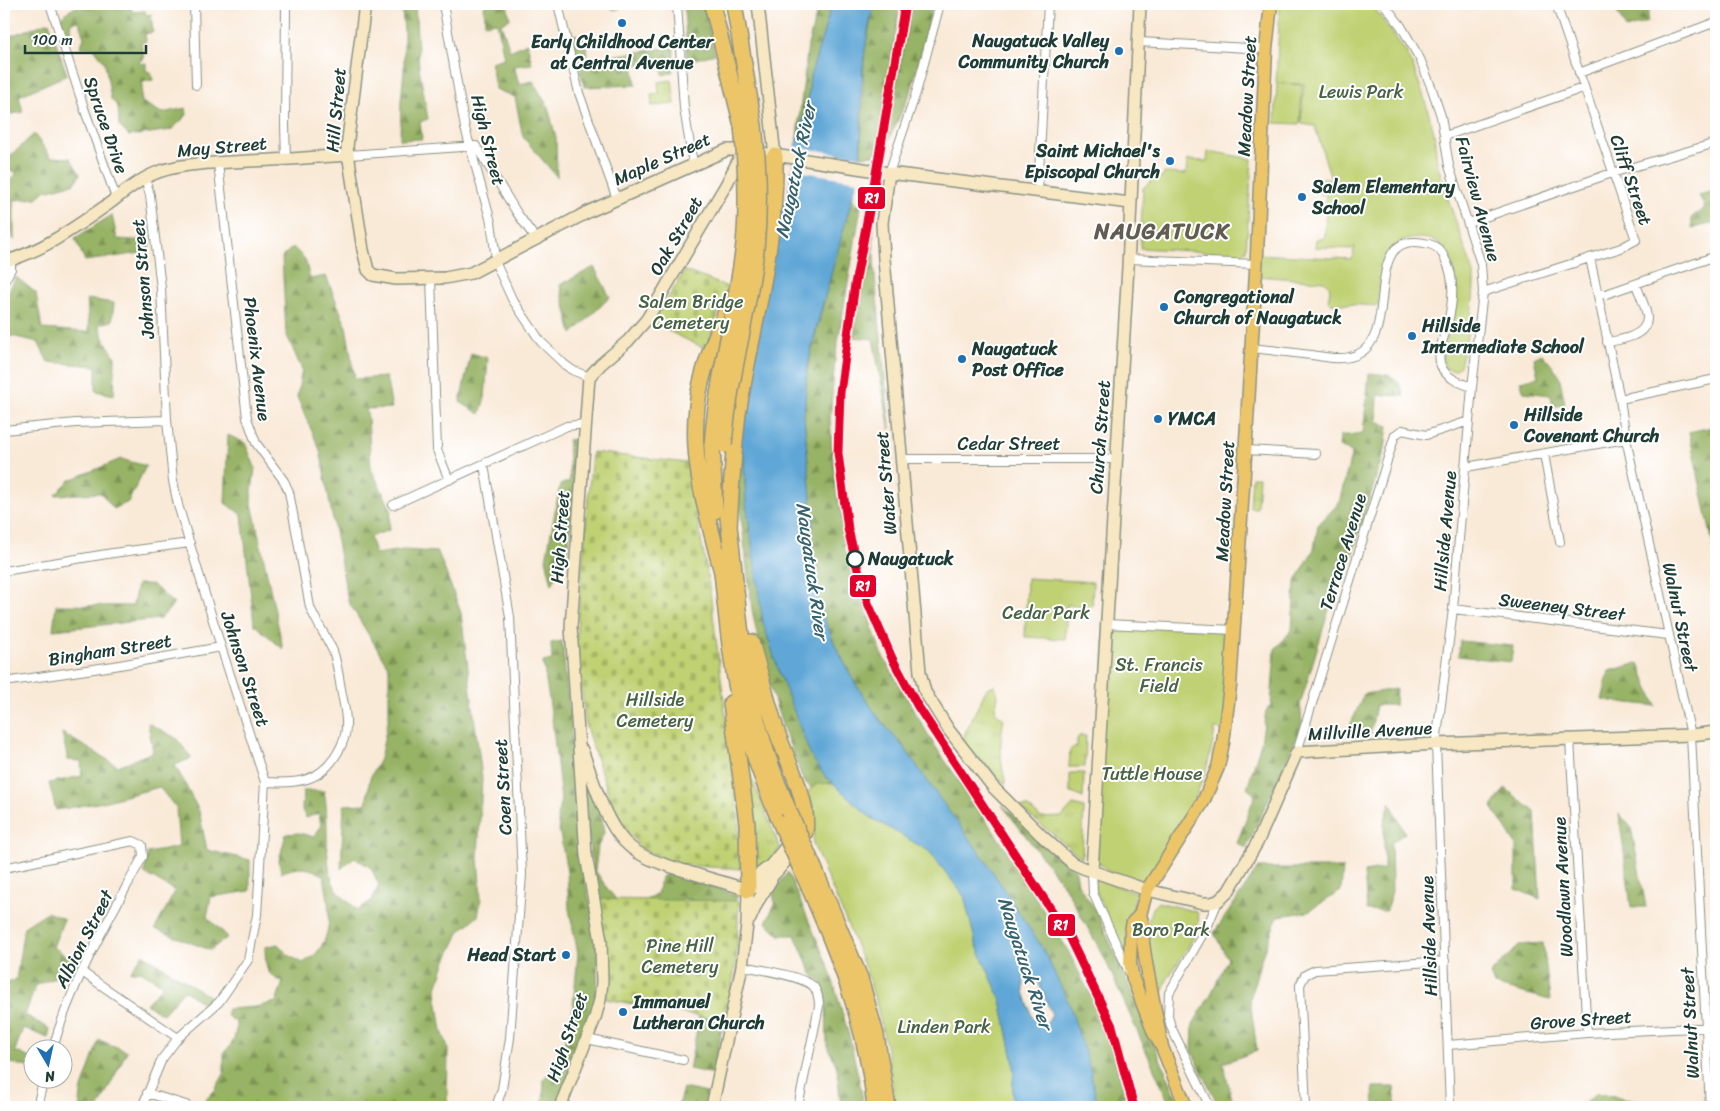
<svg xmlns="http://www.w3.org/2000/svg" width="1720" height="1111" font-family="Sriracha,sans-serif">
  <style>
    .grass { fill: url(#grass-tufts); stroke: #6f8754 }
    .forest { fill: url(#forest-firs); stroke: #5b784c }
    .cemetery { fill: url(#cemetery-stones); stroke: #6f8754 }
    .park { fill: #bfd173; stroke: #6f8754 }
    .water { fill: #61a7d7; stroke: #407286; fill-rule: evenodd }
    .pier { fill: #f9e9d7 }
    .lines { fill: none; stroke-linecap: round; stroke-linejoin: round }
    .street-casing { stroke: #8c9386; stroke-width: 10 }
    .secondary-casing { stroke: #8c9386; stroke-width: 14 }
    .primary-casing { stroke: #8c9386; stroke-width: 15 }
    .highway-casing { stroke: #8c9386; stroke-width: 18 }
    .street { stroke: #fff; stroke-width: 8 }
    .secondary { stroke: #f7e8c3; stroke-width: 11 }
    .primary { stroke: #ecc569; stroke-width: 12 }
    .highway { stroke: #ecc569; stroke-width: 15 }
    .highway-bridge-casing { stroke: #8c9386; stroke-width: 18; stroke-linecap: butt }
    .highway-bridge { stroke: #ecc569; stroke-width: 15 }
    .rail-1-casing { stroke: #fff; stroke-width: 12 }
    .rail-1 { stroke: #e4002b; stroke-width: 9 }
    .poi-dot { fill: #1f6fb2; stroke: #fff; stroke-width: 2 }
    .stop-dot { fill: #fff; stroke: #1f3d34; stroke-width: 2.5 }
    .labels { text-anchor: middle; stroke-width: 4; stroke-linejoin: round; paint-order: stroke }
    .poi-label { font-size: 18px; font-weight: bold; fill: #1f3d34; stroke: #fff; text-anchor: start }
    .park-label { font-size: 18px; fill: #476244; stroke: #fff }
    .street-label { font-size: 18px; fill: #1f3d34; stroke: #fff }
    .stop-label { font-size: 18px; font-weight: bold; fill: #1f3d34; stroke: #fff; text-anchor: start }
    .water-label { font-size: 19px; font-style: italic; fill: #36626d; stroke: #fff }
    .district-label { font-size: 22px; font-weight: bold; letter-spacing: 1px; fill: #635c53; stroke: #fff }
    .line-badge { stroke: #fff; stroke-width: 2 }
    .badge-label { font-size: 14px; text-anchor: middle; font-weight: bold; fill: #fff }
  </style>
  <defs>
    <pattern id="grass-tufts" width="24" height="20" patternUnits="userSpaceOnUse" patternTransform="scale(1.25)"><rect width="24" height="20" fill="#bfd173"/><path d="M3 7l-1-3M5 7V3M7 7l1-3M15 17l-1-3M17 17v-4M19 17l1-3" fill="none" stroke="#a4b464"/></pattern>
    <pattern id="forest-firs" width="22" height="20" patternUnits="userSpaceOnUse" patternTransform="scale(1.25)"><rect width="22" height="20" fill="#97b365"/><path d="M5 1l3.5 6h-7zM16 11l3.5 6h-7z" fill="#7b9354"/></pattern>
    <pattern id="cemetery-stones" width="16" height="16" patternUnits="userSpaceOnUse" patternTransform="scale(1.25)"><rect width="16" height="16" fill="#bfd173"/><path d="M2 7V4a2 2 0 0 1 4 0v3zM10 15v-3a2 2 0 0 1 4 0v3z" fill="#a4b464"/></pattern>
  </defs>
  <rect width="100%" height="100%" fill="#fff"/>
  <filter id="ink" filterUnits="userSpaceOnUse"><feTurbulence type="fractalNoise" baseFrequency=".02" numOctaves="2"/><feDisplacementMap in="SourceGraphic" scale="10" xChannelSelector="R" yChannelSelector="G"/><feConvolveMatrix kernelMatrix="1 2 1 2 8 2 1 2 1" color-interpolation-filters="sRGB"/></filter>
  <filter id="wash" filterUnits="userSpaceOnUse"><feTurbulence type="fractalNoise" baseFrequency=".0096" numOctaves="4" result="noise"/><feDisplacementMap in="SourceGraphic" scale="20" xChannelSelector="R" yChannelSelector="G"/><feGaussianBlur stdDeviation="1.12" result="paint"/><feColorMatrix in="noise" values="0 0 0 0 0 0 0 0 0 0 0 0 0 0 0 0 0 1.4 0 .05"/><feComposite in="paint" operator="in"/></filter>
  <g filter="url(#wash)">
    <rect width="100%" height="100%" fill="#f9e9d7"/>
    <path class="grass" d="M1252 477H1259L1257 508H1250Z
      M995 685 998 695 995 712 1004 719C999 745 1000 759 1006 785L971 751 963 740 965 733 987 688Z
      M1079 736H1086L1085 767H1069L1070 750 1072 748 1077 747V739Z
      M743 763 747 766 780 848 770 863 752 873Z
      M1070 773H1084L1083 798 1070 792Z
      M1073 805 1084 808 1082 858 1018 806 1028 807 1041 818 1062 817Z"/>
    <path class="forest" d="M81 4H131L132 12 145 11 146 15 151 14 153 32 145 34 146 41 141 43 144 59 139 61 141 64 146 63V71L151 72 153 80 143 82 141 95 142 102 162 113 186 108 187 115 171 130 129 136 119 126 118 107 111 99 105 63 94 48 80 47 84 38 79 21 70 23 73 40H64L58 20 67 12Z
      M401 4H415L419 67 428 119 420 122 422 139 400 140 401 101 404 71V30Z
      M490 4H507L510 19 501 23 510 51 527 43 532 64 514 66 519 84 533 81 548 107 556 138 557 177 523 137 515 97 495 89 491 62 504 58 497 22 485 24 484 6Z
      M684 4H704L715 54 687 61Z
      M819 4H832L810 78 808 102 796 145 808 45Z
      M874 4H900L876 155 861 156 864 55Z
      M912 4H933L911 92 883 152Z
      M1613 4H1649L1647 22 1626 29Z
      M49 22 67 75 19 96 23 112 5 115 4 114V80L6 75 4 64V30L10 36Z
      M572 35H584L588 59 674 47 673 72 663 75 661 63 633 65 636 85 584 87Z
      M34 134 51 157 70 158 80 174 75 183 45 191 37 198 14 200V240L4 212V186L17 173 4 168V162Z
      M1710 192 1716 223 1692 228V217L1705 208 1699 195Z
      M852 198 861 207 835 359 830 420 835 486 857 584 882 655 933 743 1001 842 1067 949 1104 1021 1128 1107H1098L1089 1066 1070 1006 935 792 906 750 880 720 855 683 836 647 820 609 811 556 813 521 804 417 807 370 830 276Z
      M112 215 117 239 150 241 148 252 85 261 75 238Z
      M873 228 875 277 890 429 873 339 853 337Z
      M293 247 305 259 310 279 326 276 346 326 355 379 386 377 392 408 366 409 368 418 371 469 391 509 389 530 370 537 375 554 403 550 438 552 461 613 482 778 478 856 481 900 478 916 460 931 445 963 436 991 442 1031 448 1048 447 1107H201L200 1106 215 1090 224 1074V1052C235 1043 236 1035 236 1022L226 1015 228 1009 256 1007 276 1002 283 982C264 973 266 968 265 947L278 944 288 955 303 963C307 960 315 956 318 951 335 930 328 900 324 876 310 866 296 866 281 873L279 860 286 834 299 833 314 837 321 826 319 813 306 818 302 810 303 791H324C330 818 323 862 334 885 338 894 350 903 358 910L372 900 379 885 371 868 354 857 341 869 344 805 366 804 370 778 380 759 389 716V668L348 601 320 450 297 397 302 370 286 333 282 257Z
      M594 267 610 297 572 334 560 285Z
      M16 277 36 293 42 329 89 332 87 299 114 303 112 321 99 324 104 339 115 357 114 395 96 391V366L48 362 38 342 7 335 4 300Z
      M471 353 488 358 485 398 480 414 460 402Z
      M1542 354 1559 374 1565 404 1553 407 1551 395 1524 392 1520 381 1538 377 1534 358Z
      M1369 373C1390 375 1398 374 1404 396L1378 395 1377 421 1388 426 1385 448 1350 562 1340 573 1300 705 1302 723 1289 756 1246 848 1237 843 1255 795 1247 788 1261 743 1266 711 1271 705 1275 649 1292 630 1295 583 1314 549 1318 525 1339 503 1352 452 1339 447 1340 436 1363 433Z
      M1716 426V559L1689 432Z
      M228 435 245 443 255 467 251 499 283 649 254 624 242 515 225 503Z
      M568 439 574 440 575 480 568 549 552 585 546 559 560 485 570 481Z
      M741 450 744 460 746 502 859 812 821 798 803 780 781 722 769 683 756 630 751 604 738 488Z
      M121 459 146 466 128 502 114 509 101 493 55 495 70 480Z
      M137 584 153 585 174 604 160 619 53 630 56 605 133 606Z
      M562 641 570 716 577 814 584 876 598 939 597 1001 557 1107H543L544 1079 553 1067 566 1037 573 1005 578 954 569 909 567 872 557 817 561 800 552 718 543 662 552 660 551 643Z
      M1460 641 1513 646 1511 662 1458 656Z
      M1639 663 1656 706 1602 700 1609 671Z
      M1396 689 1395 705H1376L1370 735H1346L1364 694Z
      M148 723 176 738 192 758 175 765 199 811 207 850 250 860V891L211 897 207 917 228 937 210 950 155 929 175 891 144 873 148 853 179 847 176 808 159 787 103 802 56 810 49 783 82 776 81 761 68 760 62 733 118 766 153 752Z
      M584 771 599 803 604 833 598 846 595 870 607 888 619 903 638 902 657 894 661 877 669 873 695 879 738 896 730 909 683 898 668 914 606 919C588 871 587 821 584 771Z
      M1505 788 1535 812 1540 899 1516 889V845L1492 807Z
      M1390 802 1405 833 1391 843 1392 891 1386 911 1367 910 1364 872 1384 869V823Z
      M1002 805 1076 871 1078 884 1097 912 1181 1107H1171L1104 957 1065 887Z
      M1619 814 1631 827 1646 907H1631Z
      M1258 868H1343L1341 891 1307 912 1278 916 1261 959 1250 999 1257 1051 1223 1063 1234 1107H1219L1192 1051 1193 1024 1210 996 1228 959 1214 933Z
      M788 872 830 971 850 1039 862 1094 863 1107H841L837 1067 827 1045 826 999 821 982 812 974 795 935H779L766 922 775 904 773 892Z
      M47 912 64 919 53 947 79 964 74 978 57 977 36 985 25 1015 50 1029 48 1038 23 1028 15 1051 32 1059V1068L6 1062 4 1072V984L5 982 16 980 24 927Z
      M1543 943 1550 1000 1494 985 1490 974 1520 945Z
      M143 954 210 997 205 1005 184 990 163 1014 146 1004 163 985 141 971 130 972Z
      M702 968 732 970 714 1074 689 1069 699 1019Z
      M99 1040 127 1051 99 1107H79L82 1088Z
      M1373 1087H1394L1396 1107H1374Z
      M683 1088 707 1093 704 1107H678Z
      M1597 1093 1646 1102 1647 1107H1587L1584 1104Z"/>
    <path class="cemetery" d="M685 271 728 287 706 349 652 323Z
      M592 452 687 463 709 583 738 812 741 869 680 865 662 858 642 849 628 833 614 810 586 727 576 641Z
      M598 899 739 901 736 963 725 1021 606 999 608 974Z"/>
    <path class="park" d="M612 4H642L613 10Z
      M1280 4H1371L1409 56 1423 94 1434 132 1437 162 1445 190 1474 274C1475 304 1467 337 1460 366L1456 370C1428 374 1452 321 1455 308 1459 287 1455 244 1429 239 1418 237 1406 238 1396 245V250L1393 248C1378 262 1380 287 1378 306L1330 303 1328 301C1329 293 1333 285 1324 281L1256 276 1257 254 1352 259 1355 246 1352 249 1315 247 1316 239 1325 238 1326 194H1320V189H1317L1318 179H1331L1315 126 1302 124 1301 122 1304 84 1276 83Z
      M672 80 675 104 652 106 651 95 659 94 658 82Z
      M1277 83 1302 85 1300 124 1275 123Z
      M1208 151 1252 159 1246 251 1241 254 1140 248 1143 188 1156 177H1163L1164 173 1186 174 1187 160 1207 161Z
      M1027 578 1093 582 1092 606 1067 605 1065 639 1025 637Z
      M1105 623 1234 630 1225 730 1215 729C1207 790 1176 835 1145 886L1114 876 1097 861Z
      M833 783 870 817 929 851 964 896 976 944 1001 1000 1014 1064 1012 1107H896L887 1050 876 1002 865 968 849 928 813 844 815 813 808 791 817 784Z
      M1094 878 1136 893 1127 938 1126 960 1094 887Z
      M1158 902 1197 912C1206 930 1174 965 1166 982 1161 994 1161 1004 1161 1017 1156 988 1141 938 1151 911 1152 907 1155 905 1158 902Z"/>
    <path class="water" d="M832 4H874C866 35 862 67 861 100 861 128 862 152 857 181L816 329 807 370 804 417 813 521 811 556 820 609 836 647 855 683 880 720 906 750 935 792 983 857 1043 949 1070 1006 1089 1066 1098 1107H1087L1086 1104 1085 1107H1012L1014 1064 1001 1000 976 944 964 896 929 851 870 817 824 775 810 754 779 672 763 623 746 502 744 460 740 445 780 207 787 199 796 145 808 102 810 78ZM1024 969 1039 984 1052 1015 1044 1028 1032 1017 1024 991Z"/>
    <path class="pier" d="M796 147 862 157 858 181 792 170Z"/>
  </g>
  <g filter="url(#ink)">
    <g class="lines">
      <g class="street-casing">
        <path id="street" d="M50 4 84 108 116 198
          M194 4 196 85
          M286 4 285 125 286 160
          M443 4 465 128 491 222 497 266 512 299 541 342 564 364 572 370 589 377
          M558 4 579 93 617 199
          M677 4 684 108 693 164
          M1384 4 1401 26 1420 59 1432 89 1441 116 1449 166 1481 264 1483 292 1472 387
          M1139 42 1266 49
          M1579 73 1716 22
          M1445 136 1583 88
          M348 155 476 146 517 213 536 239
          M218 163 247 418 256 443 284 481 289 492 310 607C316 622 326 636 333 651 337 662 339 677 341 689 343 701 347 714 346 727 346 735 342 745 338 752 321 782 297 784 265 782
          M889 173 916 93 940 4
          M1038 191 1048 4
          M1468 223 1612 173 1716 143
          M1590 258 1620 399 1626 439 1691 735 1710 1107
          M1128 259 1257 264
          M431 278 437 450 449 480
          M4 282 11 269V260
          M1483 292 1621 248 1636 240 1556 4
          M1598 294H1606L1716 256
          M1607 342C1621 340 1647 336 1647 318 1647 308 1639 294 1636 284
          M1251 348C1272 350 1292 353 1312 355 1324 357 1338 360 1350 357 1408 344 1354 225 1429 244 1437 246 1442 251 1445 259 1456 279 1453 304 1447 326 1444 338 1436 354 1441 366 1446 378 1460 383 1472 387L1453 609 1436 744 1450 1107
          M1620 399 1716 379
          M4 430 76 423 167 420
          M1246 450 1316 454
          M1544 454 1560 542
          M901 459H1116
          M484 465 510 617 522 874 510 1038 502 1089 496 1107
          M1466 467 1626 439
          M393 505 567 426 586 424
          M4 571 113 553 190 543
          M1453 609 1668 635
          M1106 624 1234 630
          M4 682 114 666 221 647
          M1570 740 1587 1033
          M1297 752 1395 435 1402 430 1426 435 1469 421
          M4 848V870
          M4 868 133 841 142 845 143 856C110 918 72 980 53 1048
          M1092 871 1093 893 1129 972
          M742 966C758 969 804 976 814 987 818 993 819 999 819 1006L798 1107
          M82 972 178 1038
          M587 1039 683 1060
          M1448 1045 1587 1033 1716 1027
          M147 1093 186 1105 189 1107
          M37 1107 44 1078
          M142 1107 162 1059 178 1038 219 1002 248 960 257 915 265 782 221 647 178 505 173 481 167 420 161 288 150 195 145 178
          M1210 1107 1171 1027 1168 1016 1169 993 1208 925 1218 901
          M1306 1107 1300 985 1305 975 1315 970 1445 961"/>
      </g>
      <g class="secondary-casing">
        <path id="secondary" d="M365 4 347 147 363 250 368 270 373 275 396 279 445 278 471 273 590 211 727 150H743L889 173 1130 203
          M758 4 775 156
          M889 173 882 223 884 259 920 672 925 692 948 729 993 787 1041 835 1072 863 1083 868 1147 890 1203 903H1211L1218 901 1228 892 1257 843 1297 752 1436 744 1691 735 1716 732
          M4 262C43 251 77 226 110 203 123 193 136 182 151 175 178 162 219 163 249 161 282 160 315 157 348 155
          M582 750C592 776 602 813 619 835 636 859 666 865 692 873 711 879 730 884 748 890
          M1092 871 1128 267 1140 4
          M748 890C773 881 781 867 797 846
          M750 919 758 901 771 880
          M560 1107 595 1018 600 1000 602 982 601 941 586 855 571 627 589 377 601 364 628 341 647 319 727 183 743 151
          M712 1107 742 966 747 925 748 890 752 880 771 865 793 838"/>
      </g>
      <g class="primary-casing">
        <path id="primary" d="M1140 915 1143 925V942L1146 963 1162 1047 1186 1107
          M1162 1047 1154 1033 1133 979 1130 963 1131 931 1133 922 1140 915 1147 890 1203 802 1218 767 1223 743 1230 686 1244 473 1257 254 1266 49 1271 4"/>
      </g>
      <g class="highway-casing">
        <path id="highway" d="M712 4 742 126
          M734 4 754 125
          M760 187C763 174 765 165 775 156
          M712 445 715 511
          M728 518C736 580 739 643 753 703 761 741 774 776 789 811
          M729 528C731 489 733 452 738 414 752 328 777 243 775 156
          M721 563C726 610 730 658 740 704 749 745 764 785 781 824
          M722 572C708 518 690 462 697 406 701 368 718 332 732 297
          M751 642C760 672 767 702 777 732 787 761 810 802 805 832
          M731 703 747 824 748 890
          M814 868 860 978 876 1035 888 1107
          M805 878C838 952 867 1026 875 1107"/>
      </g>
      <use href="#street" class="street"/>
      <use href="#secondary" class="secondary"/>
      <use href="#primary" class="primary"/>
      <use href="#highway" class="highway"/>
      <g class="highway-bridge-casing">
        <path id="highway-bridge" d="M712 445C717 377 736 312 744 244 748 205 746 166 742 126
          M724 445C729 379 748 316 756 250 760 208 759 167 754 125
          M789 811 814 868
          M781 824 805 878"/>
      </g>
      <use href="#highway-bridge" class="highway-bridge"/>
      <g class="rail-1-casing">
        <path id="rail-1" d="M905 4 874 185 855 284 840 393 838 453 848 529 857 566 868 603 892 658 917 705 1069 937 1112 1026 1134 1107"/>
      </g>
      <use href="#rail-1" class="rail-1"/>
    </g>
  </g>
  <g class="poi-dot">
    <circle cx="622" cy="23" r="5"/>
    <circle cx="1119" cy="51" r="5"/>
    <circle cx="1170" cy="161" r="5"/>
    <circle cx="1302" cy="197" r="5"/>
    <circle cx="1164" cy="307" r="5"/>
    <circle cx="1412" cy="336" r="5"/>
    <circle cx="962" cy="359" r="5"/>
    <circle cx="1158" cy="419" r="5"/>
    <circle cx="1514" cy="425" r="5"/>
    <circle cx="566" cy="955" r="5"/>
    <circle cx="623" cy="1012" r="5"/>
  </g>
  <circle class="stop-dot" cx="855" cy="559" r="8"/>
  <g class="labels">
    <g class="poi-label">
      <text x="1109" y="47" text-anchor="end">Naugatuck Valley<tspan x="1109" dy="21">Community Church</tspan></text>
      <text x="622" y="48" text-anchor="middle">Early Childhood Center<tspan x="622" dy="21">at Central Avenue</tspan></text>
      <text x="1160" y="157" text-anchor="end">Saint Michael's<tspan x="1160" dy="21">Episcopal Church</tspan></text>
      <text x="1312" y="193">Salem Elementary<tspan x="1312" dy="21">School</tspan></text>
      <text x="1174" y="303">Congregational<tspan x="1174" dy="21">Church of Naugatuck</tspan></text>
      <text x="1422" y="332">Hillside<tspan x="1422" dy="21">Intermediate School</tspan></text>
      <text x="972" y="355">Naugatuck<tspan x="972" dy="21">Post Office</tspan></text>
      <text x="1524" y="421">Hillside<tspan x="1524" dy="21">Covenant Church</tspan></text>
      <text x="1168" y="425">YMCA</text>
      <text x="556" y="961" text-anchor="end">Head Start</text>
      <text x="633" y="1008">Immanuel<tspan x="633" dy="21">Lutheran Church</tspan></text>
    </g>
    <g class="park-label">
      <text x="1361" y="98">Lewis Park</text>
      <text x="691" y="308">Salem Bridge<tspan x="691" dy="21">Cemetery</tspan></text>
      <text x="1046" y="619">Cedar Park</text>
      <text x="1159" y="671">St. Francis<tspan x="1159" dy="21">Field</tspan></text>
      <text x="655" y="706">Hillside<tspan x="655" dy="21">Cemetery</tspan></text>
      <text x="1152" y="780">Tuttle House</text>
      <text x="1171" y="936">Boro Park</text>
      <text x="680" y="952">Pine Hill<tspan x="680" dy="21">Cemetery</tspan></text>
      <text x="944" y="1033">Linden Park</text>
    </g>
    <g class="street-label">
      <text transform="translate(1247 96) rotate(-87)" y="6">Meadow Street</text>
      <text transform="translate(336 110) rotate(-85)" y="6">Hill Street</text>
      <text transform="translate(106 125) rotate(71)" y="6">Spruce Drive</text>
      <text transform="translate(488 140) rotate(76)" y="6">High Street</text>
      <text transform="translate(222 147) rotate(-5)" y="6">May Street</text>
      <text transform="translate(662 159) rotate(-24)" y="6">Maple Street</text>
      <text transform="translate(1631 180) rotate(71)" y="6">Cliff Street</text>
      <text transform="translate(1478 199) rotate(75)" y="6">Fairview Avenue</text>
      <text transform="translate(676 236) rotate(-60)" y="6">Oak Street</text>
      <text transform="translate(143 279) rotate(-95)" y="6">Johnson Street</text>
      <text transform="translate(257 359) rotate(83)" y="6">Phoenix Avenue</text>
      <text transform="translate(1100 437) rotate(-86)" y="6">Church Street</text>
      <text x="1009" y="450">Cedar Street</text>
      <text transform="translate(886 483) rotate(-95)" y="6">Water Street</text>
      <text transform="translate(1225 501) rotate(-87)" y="6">Meadow Street</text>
      <text transform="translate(1445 531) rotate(-85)" y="6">Hillside Avenue</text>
      <text transform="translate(560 537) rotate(-86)" y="6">High Street</text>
      <text transform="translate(1343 552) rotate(-73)" y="6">Terrace Avenue</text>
      <text transform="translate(1562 607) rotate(7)" y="6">Sweeney Street</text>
      <text transform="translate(1680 617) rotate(78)" y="6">Walnut Street</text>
      <text transform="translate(110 650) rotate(-9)" y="6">Bingham Street</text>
      <text transform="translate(245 669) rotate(72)" y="6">Johnson Street</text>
      <text transform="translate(1370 731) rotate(-3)" y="6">Millville Avenue</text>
      <text transform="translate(503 787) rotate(-93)" y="6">Coen Street</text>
      <text transform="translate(1563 887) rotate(-93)" y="6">Woodlawn Avenue</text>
      <text transform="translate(1429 936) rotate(-92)" y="6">Hillside Avenue</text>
      <text transform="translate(84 939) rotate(-63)" y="6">Albion Street</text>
      <text transform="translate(1581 1020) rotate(-4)" y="6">Grove Street</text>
      <text transform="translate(1690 1023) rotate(-93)" y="6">Walnut Street</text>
      <text transform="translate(567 1037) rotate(-71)" y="6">High Street</text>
    </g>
    <g class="stop-label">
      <text x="868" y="565">Naugatuck</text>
    </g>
    <g class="water-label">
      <text transform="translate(795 170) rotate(-78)" y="7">Naugatuck River</text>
      <text transform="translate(813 571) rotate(82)" y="7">Naugatuck River</text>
      <text transform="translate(1026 963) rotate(72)" y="7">Naugatuck River</text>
    </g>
    <g class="district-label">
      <text x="1162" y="239">NAUGATUCK</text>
    </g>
  </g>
  <g class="line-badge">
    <rect x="857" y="186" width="29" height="24" rx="5" fill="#e4002b"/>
    <rect x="849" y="574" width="28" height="24" rx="5" fill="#e4002b"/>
    <rect x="1047" y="913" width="29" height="24" rx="5" fill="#e4002b"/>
  </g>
  <g class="badge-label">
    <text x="872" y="203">R1</text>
    <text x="863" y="591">R1</text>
    <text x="1061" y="930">R1</text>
  </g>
  <rect width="1720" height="1111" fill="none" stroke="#fff" stroke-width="20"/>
  <g transform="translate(48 1064) rotate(171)"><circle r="24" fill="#ffffff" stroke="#a5b1ae"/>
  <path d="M0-4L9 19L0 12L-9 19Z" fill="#1f6fb2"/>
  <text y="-8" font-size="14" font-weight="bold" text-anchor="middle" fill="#1f3d34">N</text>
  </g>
  <path d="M25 45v8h121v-8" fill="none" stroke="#1f3d34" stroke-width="2.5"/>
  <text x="32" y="45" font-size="15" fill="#1f3d34" stroke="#ffffff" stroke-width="4" paint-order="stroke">100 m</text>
</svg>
